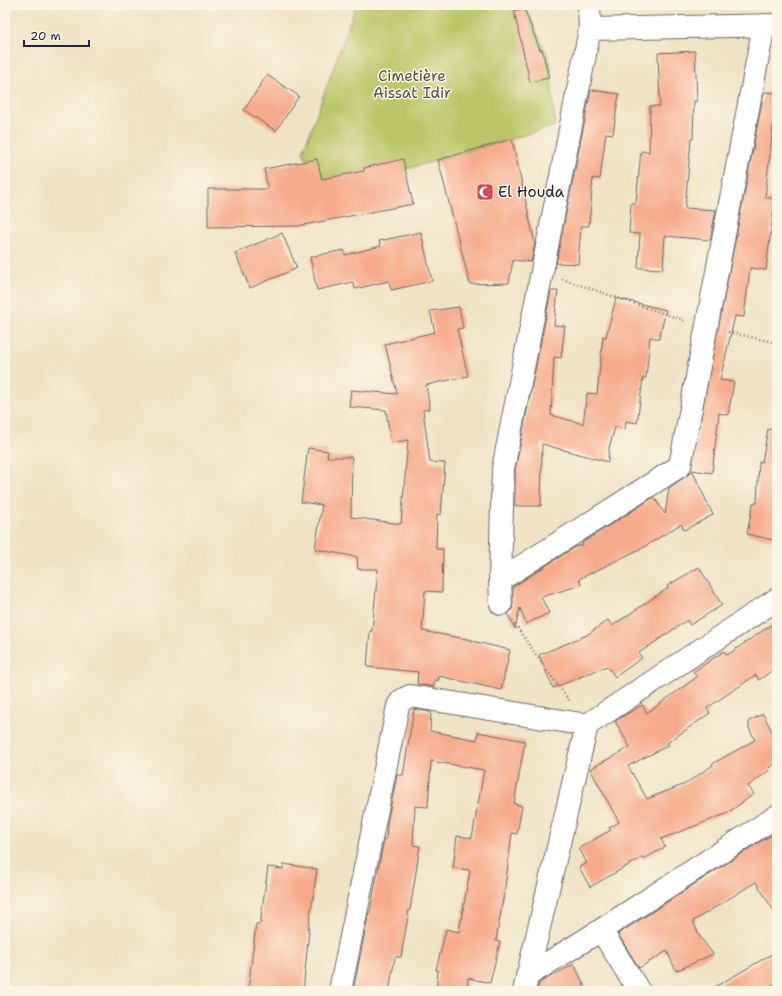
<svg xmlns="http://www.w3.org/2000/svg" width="782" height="996" font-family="'Shantell Sans',sans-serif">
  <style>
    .green { fill: #bac668; stroke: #6e7452 }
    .building { fill: #f6ac8c }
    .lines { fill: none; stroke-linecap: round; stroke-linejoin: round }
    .minor-casing { stroke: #6a666b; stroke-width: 24 }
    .path { stroke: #6a666b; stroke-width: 2.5; stroke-dasharray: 1 3; stroke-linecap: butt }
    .minor { stroke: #fff; stroke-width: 22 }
    .labels { text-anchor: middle; stroke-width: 3; stroke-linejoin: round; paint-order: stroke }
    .park-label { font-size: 15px; fill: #505348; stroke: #fcf5e5 }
    .poi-label { font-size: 15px; fill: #22223b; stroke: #fcf5e5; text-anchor: start }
  </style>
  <rect width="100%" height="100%" fill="#fcf5e5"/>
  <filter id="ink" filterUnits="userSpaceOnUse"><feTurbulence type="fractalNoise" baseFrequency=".025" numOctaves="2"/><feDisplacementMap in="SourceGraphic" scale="8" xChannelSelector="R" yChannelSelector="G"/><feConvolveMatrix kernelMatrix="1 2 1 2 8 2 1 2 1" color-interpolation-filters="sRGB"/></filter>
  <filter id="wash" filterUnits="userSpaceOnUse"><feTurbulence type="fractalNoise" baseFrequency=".012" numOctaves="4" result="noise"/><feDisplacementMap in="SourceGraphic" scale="16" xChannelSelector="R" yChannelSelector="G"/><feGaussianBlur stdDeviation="0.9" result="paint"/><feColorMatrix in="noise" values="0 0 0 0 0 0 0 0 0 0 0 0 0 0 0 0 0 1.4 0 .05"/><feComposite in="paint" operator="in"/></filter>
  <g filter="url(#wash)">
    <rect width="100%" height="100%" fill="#f0e3c5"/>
    <path class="green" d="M356 5H524L550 61 555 126 324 193 303 152Z"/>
    <g id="blocks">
      <path class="building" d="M524 8 540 50 542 49 549 78 530 82 514 11Z
        M695 51 697 101H694L693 139H691L685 208 716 210 710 240 665 236 663 269 638 268 640 234 629 233 631 203H636L641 151 649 152 650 106H660L658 53Z
        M267 75 299 96 276 131 244 110Z
        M591 90 619 94 613 134 606 133 600 179 593 178 589 226H581L578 264 556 263Z
        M764 92 777 93V127L773 126 765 197 775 199 766 270 750 268 744 317 735 316 720 380 734 382 728 415 719 413 712 473 692 470 713 515 684 530 681 524 644 547 579 579 581 585 541 597 549 613 526 624 520 608 515 629 508 614 512 609 513 604V587L575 547 583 545 582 543 654 497 665 514 669 488 690 473Z
        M512 139 535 244 531 262 513 260 509 283 470 284 438 160Z
        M317 159 322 179 364 171V168L403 159 413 204 298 226 208 227V189H268L264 169Z
        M421 232 432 281 391 290 389 281 355 289 353 282 317 290 310 257 344 250 345 255 381 246 379 241Z
        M282 233 297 268 250 288 235 253Z
        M551 291H558L554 325 565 326 561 358 554 357 551 415 583 424 587 393 597 394 603 336 606 337 616 298 666 310 659 339 650 337 646 378H643L637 423 626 421 625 429 615 427 609 448 608 462 542 444 541 506H515V470Z
        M459 307 463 328 457 329 468 376 426 385 430 409 423 410 430 462 445 463 441 515 437 514 436 549H443L442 592 425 591 422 631 472 640V641L510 650 501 690 439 676 438 681 434 680V687L417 684 418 672 367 667 370 631H372L378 569H358L357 557 315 549 322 505 301 502 308 448 328 451 327 457H352L351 517 401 524 408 440 391 443 386 410 349 407 351 390 397 394 385 344 435 332 430 311Z
        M768 429 777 430V541L747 534 753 503H757L759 462H762Z
        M699 567 722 605 690 625 687 620 639 653 642 658 615 677 607 666 553 688 539 655 587 635 608 620 612 626 668 588 667 586Z
        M771 625 777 635V667L759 680 756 675 707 708 710 713 667 743 669 745 628 766 647 799 685 784 713 765 712 764 755 740 749 728V721L763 714 777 741V763L769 767 771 769 748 786 754 794 726 814 661 839 665 847 644 859 643 857 590 887 579 867 587 863 579 848 611 830 609 828 619 822 590 769 630 747 615 721 642 705 647 713 697 677 693 672 724 651 727 655Z
        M414 709 431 712 430 731 477 740 478 732 525 741 514 804 522 806 517 834 512 833 505 887 496 941 500 942 490 983 468 978 467 991H436L438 970H436L446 929 459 932 470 870 453 868 457 836 472 838 484 770 431 761 428 807 415 806 413 845 420 846 410 910H409L401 957H395L389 991H353L369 912H370L384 839H386L387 824 397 775H403Z
        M777 833V916L756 882 693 921 700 937 713 954 676 971 667 951 639 968 618 934 761 841Z
        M284 864 317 869 308 931H309L303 991H248L256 924H260L268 867 283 869Z
        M777 951V982L763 991H708Z
        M574 964 587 991H537L539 983Z"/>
    </g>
  </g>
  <g filter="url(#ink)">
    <use href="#blocks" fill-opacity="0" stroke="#6a666b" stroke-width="1"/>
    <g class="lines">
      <g class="minor-casing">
        <path id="minor" d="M590 29 777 25
          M500 580 680 466 764 25
          M501 604 500 580 503 469 590 29 589 5
          M601 930 639 991
          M527 976 601 930 777 816
          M340 991 398 706 402 700 410 696 587 725 777 599
          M524 991 587 725"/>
      </g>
      <path class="path" d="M562 279 686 321
        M728 332 777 343
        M513 621 543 665 569 700"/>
      <use href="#minor" class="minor"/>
    </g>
  </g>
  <defs>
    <g id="mosque-square" transform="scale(0.9)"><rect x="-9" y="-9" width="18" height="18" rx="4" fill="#d1495b" stroke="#fcf5e5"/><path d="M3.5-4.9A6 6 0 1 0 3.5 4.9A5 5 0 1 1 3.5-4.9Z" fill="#fff"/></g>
  </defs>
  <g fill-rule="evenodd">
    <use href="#mosque-square" x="485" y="192"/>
  </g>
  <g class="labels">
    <g class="park-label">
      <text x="412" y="81">Cimetière<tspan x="412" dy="17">Aissat Idir</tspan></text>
    </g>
    <g class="poi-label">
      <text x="498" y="197">El Houda</text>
    </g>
  </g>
  <rect width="782" height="996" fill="none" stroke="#fcf5e5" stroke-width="20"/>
  <path d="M24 40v6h65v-6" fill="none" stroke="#22223b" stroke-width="2"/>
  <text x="30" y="40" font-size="12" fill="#22223b" stroke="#fcf5e5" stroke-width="3" paint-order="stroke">20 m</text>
</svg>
